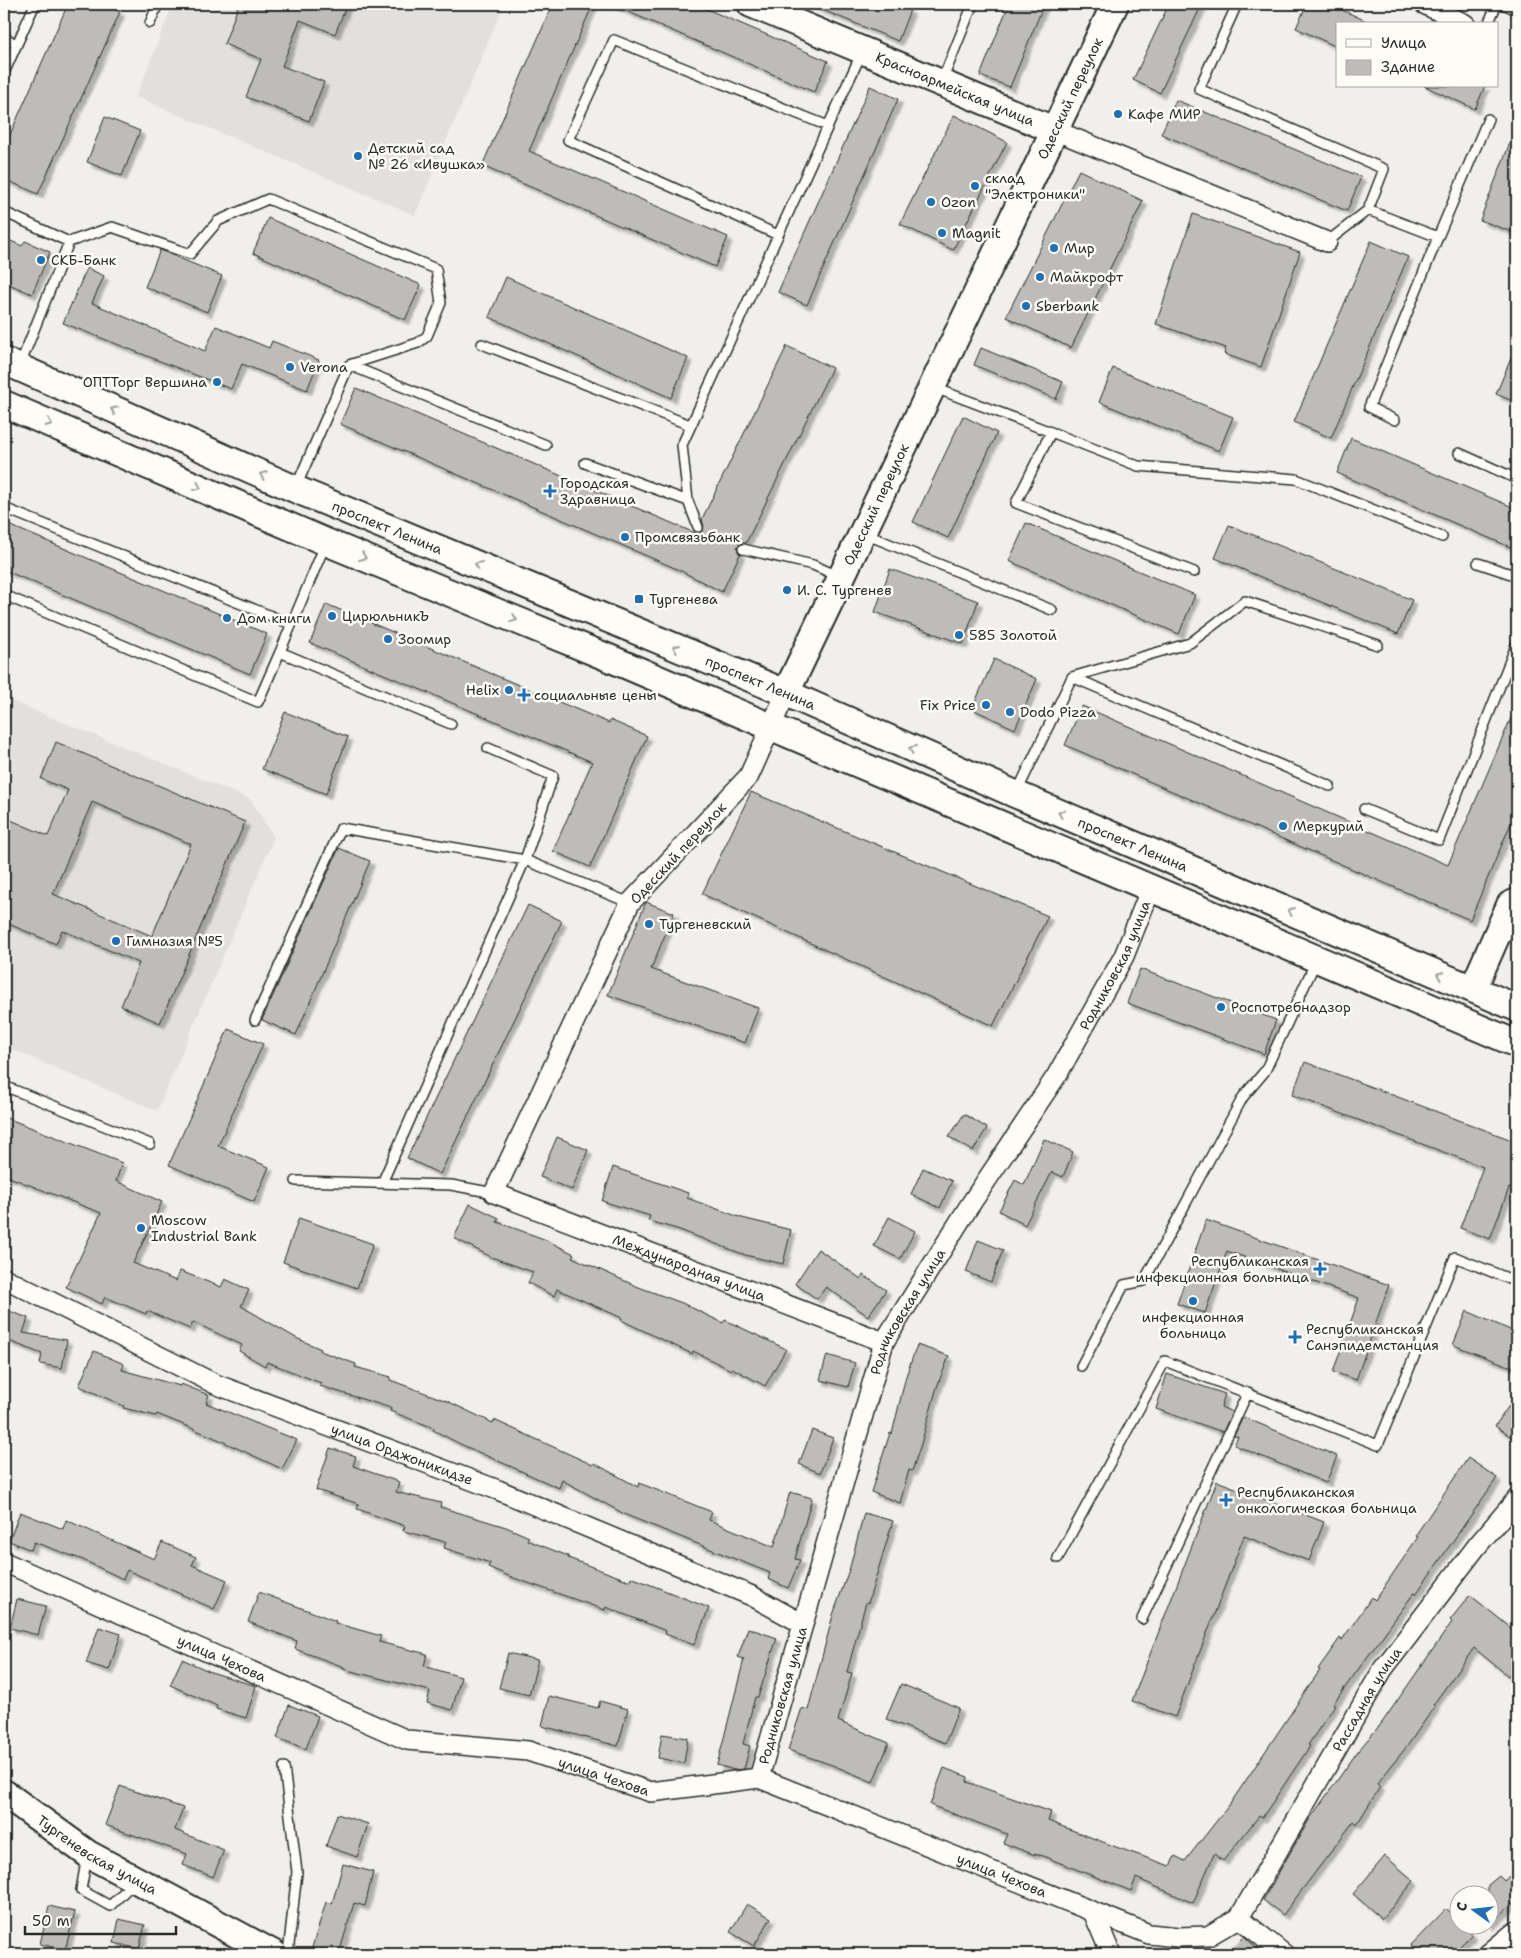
<svg xmlns="http://www.w3.org/2000/svg" width="1521" height="1958" font-family="'Shantell Sans',sans-serif">
  <style>
    .built { fill: #e1e0dc }
    .building { fill: #bdbcb8; stroke: #2b2b2b; fill-rule: evenodd; filter: url(#shadow) }
    .lines { fill: none; stroke-linecap: round; stroke-linejoin: round }
    .lane-casing { stroke: #2b2b2b; stroke-width: 12 }
    .street-casing { stroke: #2b2b2b; stroke-width: 22 }
    .secondary-casing { stroke: #2b2b2b; stroke-width: 30 }
    .lane { stroke: #fdfcf7; stroke-width: 9 }
    .street { stroke: #fdfcf7; stroke-width: 19 }
    .secondary { stroke: #fdfcf7; stroke-width: 26 }
    .oneway { stroke: #9e9e9b }
    .poi-dot { fill: #1f6fb2; stroke: #fdfcf7; stroke-width: 2 }
    .labels { text-anchor: middle; stroke-width: 5; stroke-linejoin: round; paint-order: stroke }
    .street-label { font-size: 14px; fill: #2b2b2b; stroke: #fdfcf7 }
    .poi-label { font-size: 14px; fill: #2b2b2b; stroke: #fdfcf7; text-anchor: start }
  </style>
  <defs>
    <filter id="shadow"><feDropShadow dx="4.5" dy="4.5" stdDeviation="1" flood-color="#0004"/></filter>
  </defs>
  <rect width="100%" height="100%" fill="#f0efeb"/>
  <filter id="ink" filterUnits="userSpaceOnUse"><feTurbulence type="fractalNoise" baseFrequency=".02" numOctaves="2"/><feDisplacementMap in="SourceGraphic" scale="10" xChannelSelector="R" yChannelSelector="G"/><feConvolveMatrix kernelMatrix="1 2 1 2 8 2 1 2 1" color-interpolation-filters="sRGB"/></filter>
  <g filter="url(#ink)">
    <path class="built" d="M173 4H504L415 215 136 97Z
      M4 698 250 799 274 837 157 1111 4 1046Z"/>
    <path class="building" d="M68 4H102L120 12 38 194 4 179V148Z
      M239 4H347L335 34 300 20 282 66 324 82 309 121 246 97 261 59 224 44Z
      M553 4H593L529 151 728 237 715 267 482 166Z
      M610 4H695L828 61 814 92Z
      M808 4H894L910 10 898 41Z
      M1009 4H1044L1010 87 980 76Z
      M1169 4H1202L1160 93 1133 80Z
      M1307 4H1329L1373 24H1337V47L1296 28Z
      M870 86 898 99 807 305 778 292Z
      M1424 86H1485L1475 109Z
      M1176 100 1361 177 1347 211 1161 134Z
      M954 115 1007 142 953 250 900 224Z
      M105 117 140 131 122 176 87 162Z
      M1516 127 1517 128V234L1480 220Z
      M1079 170 1143 201 1071 348 1006 317Z
      M1193 214 1300 252 1261 367 1224 354 1226 348 1156 324Z
      M268 218 421 285 405 320 253 253Z
      M4 238 22 246 25 241 50 252 32 294 4 282Z
      M1371 241 1408 257 1331 438 1294 422Z
      M160 250 222 276 207 312 145 287Z
      M87 268 104 276 92 303 205 351 216 326 269 348 272 341 319 360 307 390 242 364 231 389 63 323Z
      M506 277 688 358 671 398 489 317Z
      M1517 344V403L1496 394Z
      M787 346 832 368 746 543H741L737 547 740 554 722 592 677 569 340 424 356 388 695 533H700L704 527 702 519Z
      M981 348 1063 382 1056 399 974 365Z
      M1113 368 1233 417 1219 451 1099 402Z
      M963 416 997 433 948 538 913 522Z
      M1351 438 1517 509V550L1337 473Z
      M4 523 267 634 250 674 4 570Z
      M1026 523 1195 595 1179 634 1009 561Z
      M1229 525 1412 600 1398 634 1215 558Z
      M890 569 978 601 963 644 875 612Z
      M326 604 609 723 610 720 647 736 590 867 553 851 592 762 310 643Z
      M994 659 1037 679 1015 729 972 709Z
      M1517 704V809L1470 920 1065 745 1082 706 1448 865Z
      M285 712 348 737 326 794 262 769Z
      M56 742 245 822 160 1023 121 1006 139 963 62 930 56 944 4 922V817L48 836 68 790 41 779ZM92 802 191 844 152 936 53 894Z
      M751 792 1048 916 993 1026 702 894Z
      M339 848 370 861 296 1035 262 1020Z
      M646 902 674 913 651 969 758 1008 745 1043 608 995Z
      M528 905 562 921 440 1174 407 1158Z
      M1140 969 1276 1020 1264 1054 1127 1003Z
      M228 1029 263 1044 218 1146 269 1167 254 1202 169 1165Z
      M1305 1062 1517 1142V1191L1509 1188 1490 1239 1460 1228 1483 1167 1292 1095Z
      M964 1114 987 1128 973 1151 949 1137Z
      M4 1117 122 1163 116 1181 162 1202 133 1263 176 1281 180 1271 221 1287 225 1279 249 1290 241 1306 296 1338 321 1349 320 1351 356 1364 355 1367 391 1377 390 1380 447 1401 493 1423 494 1420 593 1465 594 1463 638 1487 639 1483 712 1512 709 1520 774 1547 790 1492 812 1498 795 1559 800 1560 788 1588 768 1579 770 1573 626 1515 562 1480 559 1488 460 1444 433 1430 434 1428 390 1411 391 1408 320 1386 321 1383 267 1362 265 1366 239 1351 242 1345 193 1322 190 1329 147 1311 146 1314 105 1297 102 1304 66 1287 101 1213 4 1175Z
      M557 1137 588 1150 572 1190 540 1177Z
      M1044 1139 1073 1152 1063 1177 1052 1172 1025 1225 999 1211 1015 1180 1024 1185Z
      M613 1167 688 1193 687 1198 742 1218 791 1230 783 1264 745 1255 677 1229 648 1221 650 1216 602 1201Z
      M923 1168 952 1181 940 1208 911 1194Z
      M470 1204 499 1218 497 1222 544 1239 574 1254 572 1257 636 1286 682 1303 723 1323 725 1320 786 1349 765 1386 732 1368 731 1370 693 1351 692 1354 621 1320 622 1318 557 1289 554 1296 528 1283 533 1272 491 1257 454 1238Z
      M889 1217 915 1231 900 1259 874 1246Z
      M299 1218 373 1244 357 1288 283 1262Z
      M1206 1220 1389 1285 1356 1380 1333 1372 1359 1298 1227 1251 1205 1313 1177 1304Z
      M978 1240 1003 1250 991 1282 966 1272Z
      M818 1249 861 1279 863 1275 886 1290 868 1316 826 1287 817 1299 795 1284Z
      M4 1309 28 1318 23 1333 67 1340 62 1368 40 1364 42 1354 4 1339Z
      M1467 1311 1517 1333V1369L1453 1345Z
      M917 1345 949 1356 937 1387 921 1444 912 1471 909 1470 900 1503 871 1492 890 1433 892 1434 906 1376Z
      M94 1351 124 1364 122 1370 180 1386 181 1384 209 1395 206 1403 297 1440 282 1469 213 1437 157 1414 156 1416 123 1408 124 1406 79 1386Z
      M827 1355 855 1363 848 1387 820 1380Z
      M1167 1374 1225 1394 1221 1407 1232 1412 1223 1432 1156 1409Z
      M1517 1394V1441L1495 1426Z
      M1243 1417 1337 1456 1326 1483 1234 1445 1238 1437 1234 1436Z
      M812 1430 833 1438 820 1473 799 1464Z
      M330 1448 356 1456 353 1466 399 1482 396 1492 441 1503 440 1507 506 1527 529 1537 527 1540 568 1556V1558L630 1581 631 1577 709 1608 694 1645 665 1634 666 1631 606 1607 605 1610 511 1577 488 1567 490 1563 444 1548 446 1542 403 1531 405 1526 357 1509 359 1504 316 1490Z
      M1468 1458 1497 1478 1416 1594 1414 1593 1333 1704 1335 1705 1308 1745 1310 1746 1262 1818 1259 1816 1223 1861 1214 1854 1193 1903 1136 1878 1131 1891 1035 1853V1855L1003 1843 1007 1834 930 1805 944 1768 968 1777 967 1782 1051 1812 1048 1821 1116 1847 1170 1866 1175 1856 1185 1861 1230 1804 1320 1670 1318 1669 1340 1638 1342 1640 1372 1597 1375 1600 1418 1537 1415 1536Z
      M1217 1481 1324 1522 1309 1561 1244 1536 1175 1717 1132 1701Z
      M20 1512 63 1529 66 1520 154 1559 162 1542 196 1557 192 1565 227 1580 214 1609 127 1570 123 1579 83 1560 34 1542 31 1550 9 1541Z
      M864 1513 893 1521 868 1603 866 1602 847 1672 852 1673 838 1721 889 1743 873 1782 832 1765 788 1750 802 1708 808 1710 833 1615 850 1567Z
      M259 1592 336 1621 335 1623 381 1636 379 1642 427 1654 424 1666 461 1677 452 1710 427 1703 430 1691 343 1669 344 1667 295 1649 297 1641 248 1622Z
      M1470 1595 1517 1633V1664L1508 1676 1474 1648 1433 1705 1435 1706 1408 1745 1377 1784 1380 1787 1357 1824 1354 1821 1283 1915 1263 1900 1309 1820 1358 1751 1381 1724 1452 1622 1450 1620Z
      M17 1599 46 1606 38 1635 10 1628Z
      M99 1627 121 1634 109 1670 86 1663Z
      M748 1628 777 1638 758 1697H755L743 1744 750 1746 744 1769 734 1770 717 1765 744 1659 738 1657Z
      M508 1653 538 1660 529 1695 499 1688Z
      M182 1659 211 1672 256 1686 246 1718 216 1709 217 1706 170 1685Z
      M901 1684 959 1708 945 1743 886 1719Z
      M549 1696 598 1708 600 1701 628 1709 618 1746 542 1726Z
      M289 1705 318 1716 306 1749 277 1738Z
      M662 1734 688 1738 684 1763 658 1758Z
      M120 1786 183 1808 175 1830 224 1850 213 1877 183 1865 187 1854 105 1825Z
      M337 1814 368 1824 357 1857 326 1846Z
      M1385 1856 1414 1881 1382 1919 1353 1894Z
      M343 1864 373 1872 365 1906 354 1903 339 1954H310L326 1902 332 1904Z
      M1517 1869V1900L1488 1926V1885L1499 1876 1504 1881Z
      M747 1904 771 1918 754 1946 730 1932Z
      M49 1906 75 1912 65 1950 40 1944Z
      M1446 1909 1458 1921V1926H1463L1472 1934 1452 1954H1420L1411 1945Z
      M119 1919 145 1925 139 1949 114 1943Z
      M1244 1936 1248 1940 1263 1954H1226Z"/>
    <g class="lines">
      <g class="lane-casing">
        <path id="lane" d="M1237 4 1199 89 1384 169 1368 210
          M1503 4 1517 10
          M150 23 158 4
          M1488 24 1497 4
          M4 38 17 44
          M4 73 35 4
          M942 81 973 4
          M4 212 69 242 20 365
          M778 235 568 140 614 40 828 126
          M1438 237 1488 119
          M69 242 112 227 190 254 218 221 268 199 436 269 441 303 427 336 418 343 349 365 296 487
          M1327 242 1368 210 1438 237 1369 407 1395 420
          M482 344 690 425
          M349 365 546 445
          M935 388 1051 432 1016 503 1194 572
          M1051 432 1138 466 1296 479 1442 537
          M1459 453 1517 479
          M585 463 688 501
          M4 508 291 624
          M698 527 688 501 682 445 862 52
          M865 534 1052 610
          M325 545 280 652 451 724
          M743 549 813 565 838 576
          M1478 563 1517 576
          M4 595 258 702 280 652
          M1072 677 1190 643 1245 601 1378 645
          M488 748 553 776 525 860 630 903
          M1017 792 1072 677 1330 786
          M1364 809 1439 840 1517 643
          M255 1020 341 828 525 860 382 1183
          M4 1086 150 1144
          M296 1181 451 1185 494 1193
          M1081 1366 1124 1285 1144 1281 1243 1097 1265 1071 1316 961
          M1058 1558 1165 1361 1378 1445 1455 1257 1517 1282
          M1142 1619 1248 1392
          M284 1767 297 1872 288 1954
          M87 1856 81 1890 110 1906 134 1882"/>
      </g>
      <g class="street-casing">
        <g id="street">
          <path d="M1424 4 1465 24"/>
          <path d="M1054 130 1327 242"/>
          <path id="s1" d="M786 693 749 776 630 903 494 1193 884 1342"/>
          <path id="s2" d="M4 1278 215 1384 498 1490 752 1596 803 1624"/>
          <path id="s3" d="M4 1562 407 1740 528 1751 651 1792 759 1778 1149 1934 1178 1937 1208 1936 1239 1918 1383 1669 1477 1546 1517 1499"/>
          <path id="s4" d="M759 1778 884 1342 968 1208 1057 1075 1124 956 1151 888"/>
          <path d="M1093 1912 1111 1954"/>
          <path d="M1239 1918 1284 1954"/>
          <path d="M1488 1954 1517 1930"/>
        </g>
      </g>
      <g class="secondary-casing">
        <g id="secondary">
          <path id="s5" d="M751 4 1054 130"/>
          <path id="s6" d="M4 361 295 489 786 693 1015 794 1517 1008"/>
          <path d="M4 404 326 542 609 658 1517 1044"/>
          <path id="s7" d="M786 693 1115 4"/>
          <path d="M1473 989 1510 905 1517 902"/>
          <path id="s8" d="M4 1793 88 1854 274 1954"/>
        </g>
      </g>
      <use href="#lane" class="lane"/>
      <use href="#street" class="street"/>
      <use href="#secondary" class="secondary"/>
    </g>
    <defs><path id="oneway-chevron" d="M-2-3.5L2.5 0L-2 3.5" fill="none" stroke-width="1.6" stroke-linecap="round" stroke-linejoin="round" transform="scale(1.25)"/></defs>
    <g class="oneway">
      <use href="#oneway-chevron" transform="translate(114 410) rotate(-156)"/>
      <use href="#oneway-chevron" transform="translate(49 423) rotate(23)"/>
      <use href="#oneway-chevron" transform="translate(263 475) rotate(-156)"/>
      <use href="#oneway-chevron" transform="translate(198 487) rotate(23)"/>
      <use href="#oneway-chevron" transform="translate(363 557) rotate(22)"/>
      <use href="#oneway-chevron" transform="translate(478 565) rotate(-157)"/>
      <use href="#oneway-chevron" transform="translate(514 619) rotate(22)"/>
      <use href="#oneway-chevron" transform="translate(676 648) rotate(-157)"/>
      <use href="#oneway-chevron" transform="translate(912 749) rotate(-156)"/>
      <use href="#oneway-chevron" transform="translate(1061 813) rotate(-157)"/>
      <use href="#oneway-chevron" transform="translate(1291 911) rotate(-157)"/>
      <use href="#oneway-chevron" transform="translate(1440 975) rotate(-157)"/>
    </g>
  </g>
  <g class="poi-dot">
    <circle cx="1118" cy="114" r="5"/>
    <circle cx="358" cy="156" r="5"/>
    <circle cx="975" cy="186" r="5"/>
    <circle cx="931" cy="202" r="5"/>
    <circle cx="942" cy="233" r="5"/>
    <circle cx="1054" cy="248" r="5"/>
    <circle cx="41" cy="260" r="5"/>
    <circle cx="1040" cy="277" r="5"/>
    <circle cx="1026" cy="306" r="5"/>
    <circle cx="290" cy="367" r="5"/>
    <circle cx="217" cy="382" r="5"/>
    <path d="M547.5 483.5h5v5h5v5h-5v5h-5v-5h-5v-5h5z"/>
    <circle cx="625" cy="537" r="5"/>
    <circle cx="787" cy="590" r="5"/>
    <rect x="634" y="594" width="10" height="10" rx="2.5"/>
    <circle cx="332" cy="616" r="5"/>
    <circle cx="227" cy="618" r="5"/>
    <circle cx="959" cy="635" r="5"/>
    <circle cx="388" cy="639" r="5"/>
    <circle cx="509" cy="690" r="5"/>
    <path d="M521.5 687.5h5v5h5v5h-5v5h-5v-5h-5v-5h5z"/>
    <circle cx="986" cy="705" r="5"/>
    <circle cx="1010" cy="712" r="5"/>
    <circle cx="1283" cy="826" r="5"/>
    <circle cx="649" cy="924" r="5"/>
    <circle cx="116" cy="941" r="5"/>
    <circle cx="1221" cy="1007" r="5"/>
    <circle cx="141" cy="1228" r="5"/>
    <path d="M1317.5 1261.5h5v5h5v5h-5v5h-5v-5h-5v-5h5z"/>
    <circle cx="1193" cy="1301" r="5"/>
    <path d="M1292.5 1329.5h5v5h5v5h-5v5h-5v-5h-5v-5h5z"/>
    <path d="M1223.5 1492.5h5v5h5v5h-5v5h-5v-5h-5v-5h5z"/>
  </g>
  <g class="labels">
    <g class="street-label">
      <text dy="5" stroke="none"><textPath href="#s5" startOffset="221">Красноармейская улица</textPath></text>
      <text dy="5" stroke="none"><textPath href="#s7" startOffset="659">Одесский переулок</textPath></text>
      <text dy="5" stroke="none"><textPath href="#s7" startOffset="209">Одесский переулок</textPath></text>
      <text dy="5" stroke="none"><textPath href="#s6" startOffset="418">проспект Ленина</textPath></text>
      <text dy="5" stroke="none"><textPath href="#s6" startOffset="822">проспект Ленина</textPath></text>
      <text dy="5" stroke="none"><textPath href="#s6" startOffset="1228">проспект Ленина</textPath></text>
      <text transform="translate(678 853) rotate(-47)" y="5">Одесский переулок</text>
      <text dy="5" stroke="none"><textPath href="#s4" startOffset="896">Родниковская улица</textPath></text>
      <text dy="5" stroke="none"><textPath href="#s1" startOffset="794">Международная улица</textPath></text>
      <text dy="5" stroke="none"><textPath href="#s4" startOffset="491">Родниковская улица</textPath></text>
      <text dy="5" stroke="none"><textPath href="#s2" startOffset="436">улица Орджоникидзе</textPath></text>
      <text dy="5" stroke="none"><textPath href="#s3" startOffset="238">улица Чехова</textPath></text>
      <text dy="5" stroke="none"><textPath href="#s4" startOffset="86">Родниковская улица</textPath></text>
      <text dy="5" stroke="none"><textPath href="#s3" startOffset="1569">Рассадная улица</textPath></text>
      <text dy="5" stroke="none"><textPath href="#s3" startOffset="642">улица Чехова</textPath></text>
      <text dy="5" stroke="none"><textPath href="#s8" startOffset="112">Тургеневская улица</textPath></text>
      <text dy="5" stroke="none"><textPath href="#s3" startOffset="1062">улица Чехова</textPath></text>
    </g>
    <g class="poi-label">
      <text x="1128" y="119">Кафе МИР</text>
      <text x="368" y="153">Детский сад<tspan x="368" dy="16">№ 26 «Ивушка»</tspan></text>
      <text x="985" y="183">склад<tspan x="985" dy="16">"Электроники"</tspan></text>
      <text x="941" y="207">Ozon</text>
      <text x="952" y="238">Magnit</text>
      <text x="1064" y="253">Мир</text>
      <text x="51" y="265">СКБ-Банк</text>
      <text x="1050" y="282">Майкрофт</text>
      <text x="1036" y="311">Sberbank</text>
      <text x="300" y="372">Verona</text>
      <text x="207" y="387" text-anchor="end">ОПТТорг Вершина</text>
      <text x="560" y="488">Городская<tspan x="560" dy="16">Здравница</tspan></text>
      <text x="635" y="542">Промсвязьбанк</text>
      <text x="797" y="595">И. С. Тургенев</text>
      <text x="649" y="604">Тургенева</text>
      <text x="342" y="621">ЦирюльникЪ</text>
      <text x="237" y="623">Дом книги</text>
      <text x="969" y="640">585 Золотой</text>
      <text x="398" y="644">Зоомир</text>
      <text x="499" y="695" text-anchor="end">Helix</text>
      <text x="534" y="700">социальные цены</text>
      <text x="976" y="710" text-anchor="end">Fix Price</text>
      <text x="1020" y="717">Dodo Pizza</text>
      <text x="1293" y="831">Меркурий</text>
      <text x="659" y="929">Тургеневский</text>
      <text x="126" y="946">Гимназия №5</text>
      <text x="1231" y="1012">Роспотребнадзор</text>
      <text x="151" y="1225">Moscow<tspan x="151" dy="16">Industrial Bank</tspan></text>
      <text x="1309" y="1266" text-anchor="end">Республиканская<tspan x="1309" dy="16">инфекционная больница</tspan></text>
      <text x="1193" y="1322" text-anchor="middle">инфекционная<tspan x="1193" dy="16">больница</tspan></text>
      <text x="1306" y="1334">Республиканская<tspan x="1306" dy="16">Санэпидемстанция</tspan></text>
      <text x="1237" y="1497">Республиканская<tspan x="1237" dy="16">онкологическая больница</tspan></text>
    </g>
  </g>
  <rect width="1521" height="1958" fill="none" stroke="#fdfcf7" stroke-width="20"/>
  <rect x="10" y="10" width="1501" height="1938" fill="none" stroke="#2b2b2b" stroke-width="2" filter="url(#ink)"/>
  <rect x="1336" y="22" width="162" height="65" fill="#fdfcf7" stroke="#a9a8a5"/>
  <rect x="1346" y="39" width="25" height="8" fill="#fdfcf7" stroke="#a9a8a5"/>
  <text x="1381" y="48" font-size="15" fill="#2b2b2b">Улица</text>
  <rect x="1346" y="60" width="25" height="15" fill="#bdbcb8" stroke="#a9a8a5"/>
  <text x="1381" y="72" font-size="15" fill="#2b2b2b">Здание</text>
  <g transform="translate(1474 1910) rotate(285)"><circle r="24" fill="#fdfcf7" stroke="#a9a8a5"/>
  <path d="M0-4L9 19L0 12L-9 19Z" fill="#1f6fb2"/>
  <text y="-8" font-size="14" font-weight="bold" text-anchor="middle" fill="#2b2b2b">С</text>
  </g>
  <path d="M25 1926v8h151v-8" fill="none" stroke="#2b2b2b" stroke-width="2.5"/>
  <text x="32" y="1926" font-size="15" fill="#2b2b2b" stroke="#fdfcf7" stroke-width="4" paint-order="stroke">50 m</text>
</svg>
